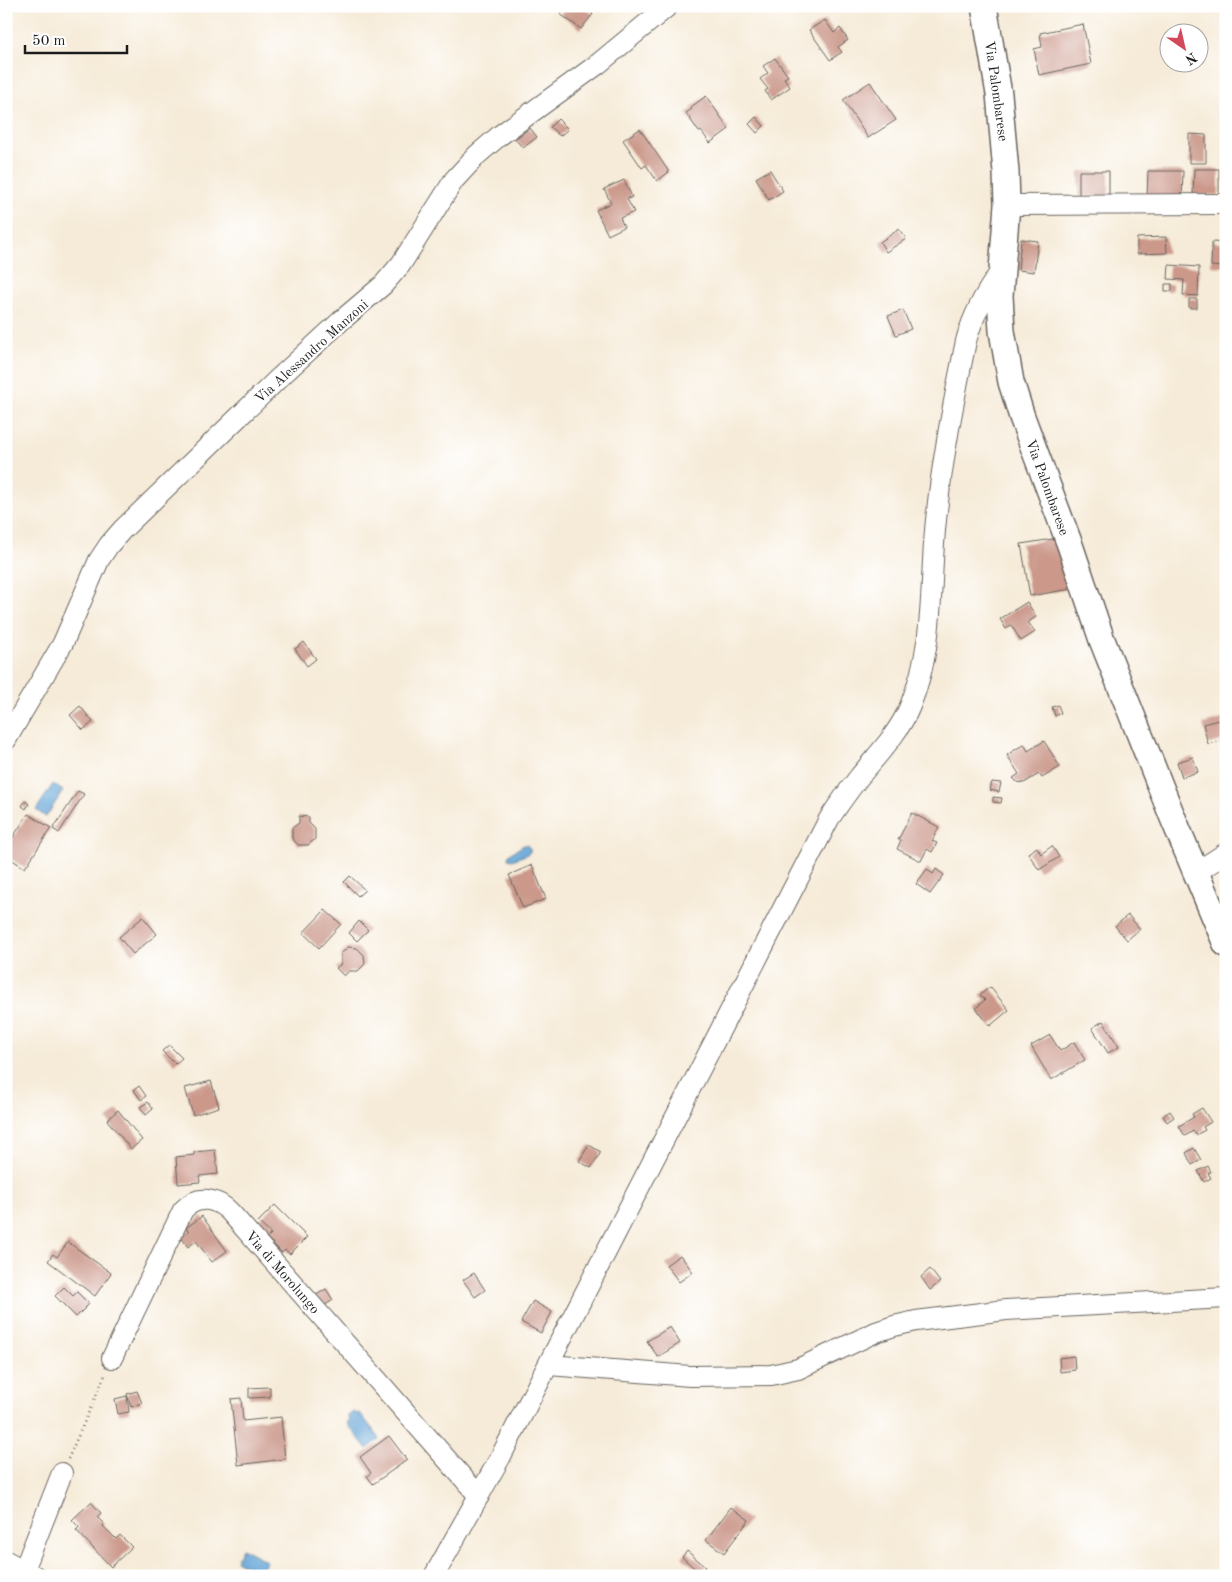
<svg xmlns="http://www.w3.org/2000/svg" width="1232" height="1582" font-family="'Old Standard TT',serif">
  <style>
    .water { fill: #63a4d6; stroke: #406079 }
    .building { fill: #cb988a }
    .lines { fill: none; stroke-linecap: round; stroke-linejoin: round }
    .minor-casing { stroke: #68645e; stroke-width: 22 }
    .major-casing { stroke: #68645e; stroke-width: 28 }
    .path { stroke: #68645e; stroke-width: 2.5; stroke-dasharray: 1 4; stroke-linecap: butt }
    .minor { stroke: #fff; stroke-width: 20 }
    .major { stroke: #fff; stroke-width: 25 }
    .labels { text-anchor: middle; stroke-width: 4.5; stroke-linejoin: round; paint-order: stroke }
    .street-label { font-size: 14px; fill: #1c1c1c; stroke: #fff }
  </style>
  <rect width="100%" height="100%" fill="#fff"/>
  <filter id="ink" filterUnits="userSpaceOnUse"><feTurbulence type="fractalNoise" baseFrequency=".02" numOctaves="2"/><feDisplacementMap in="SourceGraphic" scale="10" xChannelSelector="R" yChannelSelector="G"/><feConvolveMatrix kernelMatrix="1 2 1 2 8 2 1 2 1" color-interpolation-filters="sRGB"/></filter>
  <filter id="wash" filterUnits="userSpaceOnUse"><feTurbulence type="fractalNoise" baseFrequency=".0096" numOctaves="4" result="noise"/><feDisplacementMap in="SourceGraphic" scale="20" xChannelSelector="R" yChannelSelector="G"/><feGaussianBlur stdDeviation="1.12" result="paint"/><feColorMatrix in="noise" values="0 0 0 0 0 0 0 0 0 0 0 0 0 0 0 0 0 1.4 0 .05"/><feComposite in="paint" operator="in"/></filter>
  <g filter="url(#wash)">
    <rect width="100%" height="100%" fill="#f6ebd8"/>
    <path class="water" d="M53 784 63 791 46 817 36 810Z
      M524 845H527L530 848V852L528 854 512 860 508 859 509 854Z
      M353 1412 358 1414 360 1413 380 1439 367 1449 347 1423 349 1422 348 1416Z
      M242 1548 267 1561 260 1573 236 1560Z"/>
    <g id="blocks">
      <path class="building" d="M567 6H582L593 14 581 29 560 14Z
        M825 20 834 33 840 28 848 40 838 47 842 52 830 60 809 30Z
        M1083 24 1091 64 1039 75 1034 49 1042 47 1040 33Z
        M775 58 788 76 784 78 790 87 771 100 765 91 768 89 760 79 768 73 763 66Z
        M870 82 896 120 868 138 843 100Z
        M706 96 729 129 710 143 701 131 699 132 686 113 692 109 691 107Z
        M756 117 764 126 757 133 749 124Z
        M558 119 568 129 560 136 550 127Z
        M530 128 537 137 523 148 515 139Z
        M640 129 669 172 657 181 646 165 642 168 623 140Z
        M1189 134 1206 135V163H1189Z
        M1194 169H1219V195H1193Z
        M770 170 783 191 769 200 756 178Z
        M1079 171H1109V196H1079Z
        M1148 171H1183L1182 199H1147Z
        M624 180 632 197 627 199 634 212 620 218 624 227 608 235 596 210 611 203 604 189Z
        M899 229 906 239 886 252 880 242Z
        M1166 237 1167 253 1137 254V238Z
        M1021 239 1038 241 1034 272 1018 270Z
        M1212 242 1226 243V259H1224V267L1211 266Z
        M1169 265 1199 267 1198 296 1183 295 1184 280 1168 279Z
        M1165 284H1172V291H1165Z
        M1189 299H1197V308H1189Z
        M903 310 911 329 896 335 888 316Z
        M1066 537V561L1071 589 1030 596 1021 544Z
        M1027 602 1036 617 1028 622 1035 632 1021 641 1011 625 1006 629 1000 619Z
        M304 642 316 659 307 666 295 649Z
        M1058 705 1061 713 1055 716 1052 707Z
        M80 706 93 722 83 730 70 715Z
        M1226 718V740L1208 744 1203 724Z
        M1044 741 1060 767 1042 778 1039 774 1024 783 1017 782 1013 778 1019 774 1007 755 1024 744 1028 751Z
        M1193 757 1198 772 1182 777 1177 762Z
        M992 782 1001 783 999 792 990 790Z
        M78 791 84 794 59 833 53 829Z
        M993 797 1002 798 1001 803 993 802Z
        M25 801 29 804 26 809 22 806Z
        M912 813 939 827 932 841 937 843 932 852 927 849 921 861 897 849 901 840H898Z
        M28 814 51 828 25 868 6 856V848Z
        M299 816 309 817V823L315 829V839L308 845H298L292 838V828L299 823Z
        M1052 846 1059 857 1039 870 1028 853 1037 847 1041 854Z
        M532 865 546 899 523 908 509 875Z
        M927 869 933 874 936 869 944 875 930 894 916 884Z
        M350 876 365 890 358 896 344 882Z
        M325 910 341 924 319 948 303 933Z
        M1128 915 1140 929 1127 940 1115 926Z
        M143 917 157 934 133 954 119 937Z
        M359 921 368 930 357 941 349 933Z
        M348 947 357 948 364 955 365 964 358 971H349L344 976 336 968 341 964V954Z
        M990 987 1009 1010 990 1026 976 1008 985 1000 980 995Z
        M1103 1021 1119 1047 1108 1053 1092 1028Z
        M1050 1035 1060 1051 1074 1042 1085 1060 1051 1080 1031 1046Z
        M169 1045 182 1058 175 1064 162 1051Z
        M211 1081 219 1107 193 1115 185 1088Z
        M139 1086 146 1096 141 1100 134 1090Z
        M148 1102 153 1109 146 1115 140 1107Z
        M1202 1108 1211 1122 1203 1127 1205 1130 1196 1135 1193 1131 1185 1136 1179 1126 1194 1117 1192 1114Z
        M118 1110 142 1140 131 1149 107 1120Z
        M1170 1111 1174 1117 1167 1122 1163 1116Z
        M589 1145 601 1152 591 1168 579 1161Z
        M1194 1148 1201 1160 1192 1165 1186 1153Z
        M215 1150 218 1174 199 1176 200 1182 178 1184 176 1157 194 1155V1152Z
        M1208 1166 1211 1172 1208 1173 1211 1178 1204 1182 1198 1171Z
        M275 1205 307 1237 290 1254 285 1250 282 1253 267 1238 271 1234 258 1222Z
        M202 1216 227 1251 212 1262 196 1241 188 1247 181 1237 189 1231 186 1228Z
        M68 1242 111 1273 95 1296 48 1261 53 1254 57 1257Z
        M680 1255 693 1272 679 1282 666 1265Z
        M930 1269 940 1282 930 1290 921 1277Z
        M474 1273 485 1290 475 1297 463 1280Z
        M64 1287 73 1296 77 1292 89 1304 76 1317 55 1296Z
        M326 1289 333 1300 322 1307 315 1296Z
        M533 1301 552 1312 541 1333 521 1322Z
        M670 1327 680 1343 658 1357 647 1341Z
        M1074 1356 1075 1370 1060 1372 1059 1358Z
        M270 1387V1397L249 1398V1388Z
        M137 1391 142 1403 131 1407 127 1394Z
        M127 1396 129 1412 118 1414 115 1399Z
        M241 1398 243 1421 281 1417 285 1459 238 1465 231 1399Z
        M389 1436 407 1460 373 1484 367 1476 371 1473 360 1457Z
        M91 1502 101 1513 97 1517 104 1524 103 1526 116 1539 120 1535 132 1547 111 1567 76 1530 79 1527 72 1520Z
        M731 1507 749 1520 724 1553 706 1540Z
        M687 1551 706 1567 700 1573 682 1557Z"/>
    </g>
  </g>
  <g filter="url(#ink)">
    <use href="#blocks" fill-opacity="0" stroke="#68645e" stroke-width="1"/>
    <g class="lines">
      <g class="minor-casing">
        <path id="minor" d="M1007 205 1226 204
          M6 740 63 643 99 560 109 545 122 530 280 377 343 319 383 285 401 264 454 180 477 155 499 136 598 64 668 6
          M1195 873 1226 853
          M112 1358 183 1210C198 1194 217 1198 231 1213L479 1496
          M549 1365 690 1376 771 1375 798 1369 876 1332 894 1326 916 1321 1006 1310 1226 1298
          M6 1561 35 1576
          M24 1570 62 1473
          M434 1576 501 1456 829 819C839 804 849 790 860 776 878 754 899 733 910 706 936 642 929 585 936 520 942 460 954 400 966 341 973 315 985 293 1001 271"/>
      </g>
      <g class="major-casing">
        <path id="major" d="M984 6 999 94 1006 172 1007 205 1000 296 1002 331 1011 382 1022 417 1070 545 1102 640 1173 818 1226 944"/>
      </g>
      <path class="path" d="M68 1459 106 1373"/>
      <use href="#minor" class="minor"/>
      <use href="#major" class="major"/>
    </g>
  </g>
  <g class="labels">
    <g class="street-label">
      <text transform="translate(997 91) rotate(82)" y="5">Via Palombarese</text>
      <text transform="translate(311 351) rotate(-42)" y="5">Via Alessandro Manzoni</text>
      <text transform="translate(1048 487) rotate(70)" y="5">Via Palombarese</text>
      <text transform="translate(283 1272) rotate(49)" y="5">Via di Morolungo</text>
    </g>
  </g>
  <rect width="1232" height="1582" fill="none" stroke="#fff" stroke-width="25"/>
  <g transform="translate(1184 48) rotate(146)"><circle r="24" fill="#ffffff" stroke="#a4a4a4"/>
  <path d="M0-4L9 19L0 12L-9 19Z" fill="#d1495b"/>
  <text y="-8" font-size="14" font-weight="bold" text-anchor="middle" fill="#1c1c1c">N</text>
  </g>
  <path d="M25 45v8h102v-8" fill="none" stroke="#1c1c1c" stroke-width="2.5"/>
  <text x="32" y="45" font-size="15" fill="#1c1c1c" stroke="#ffffff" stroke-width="4" paint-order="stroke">50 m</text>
</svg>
